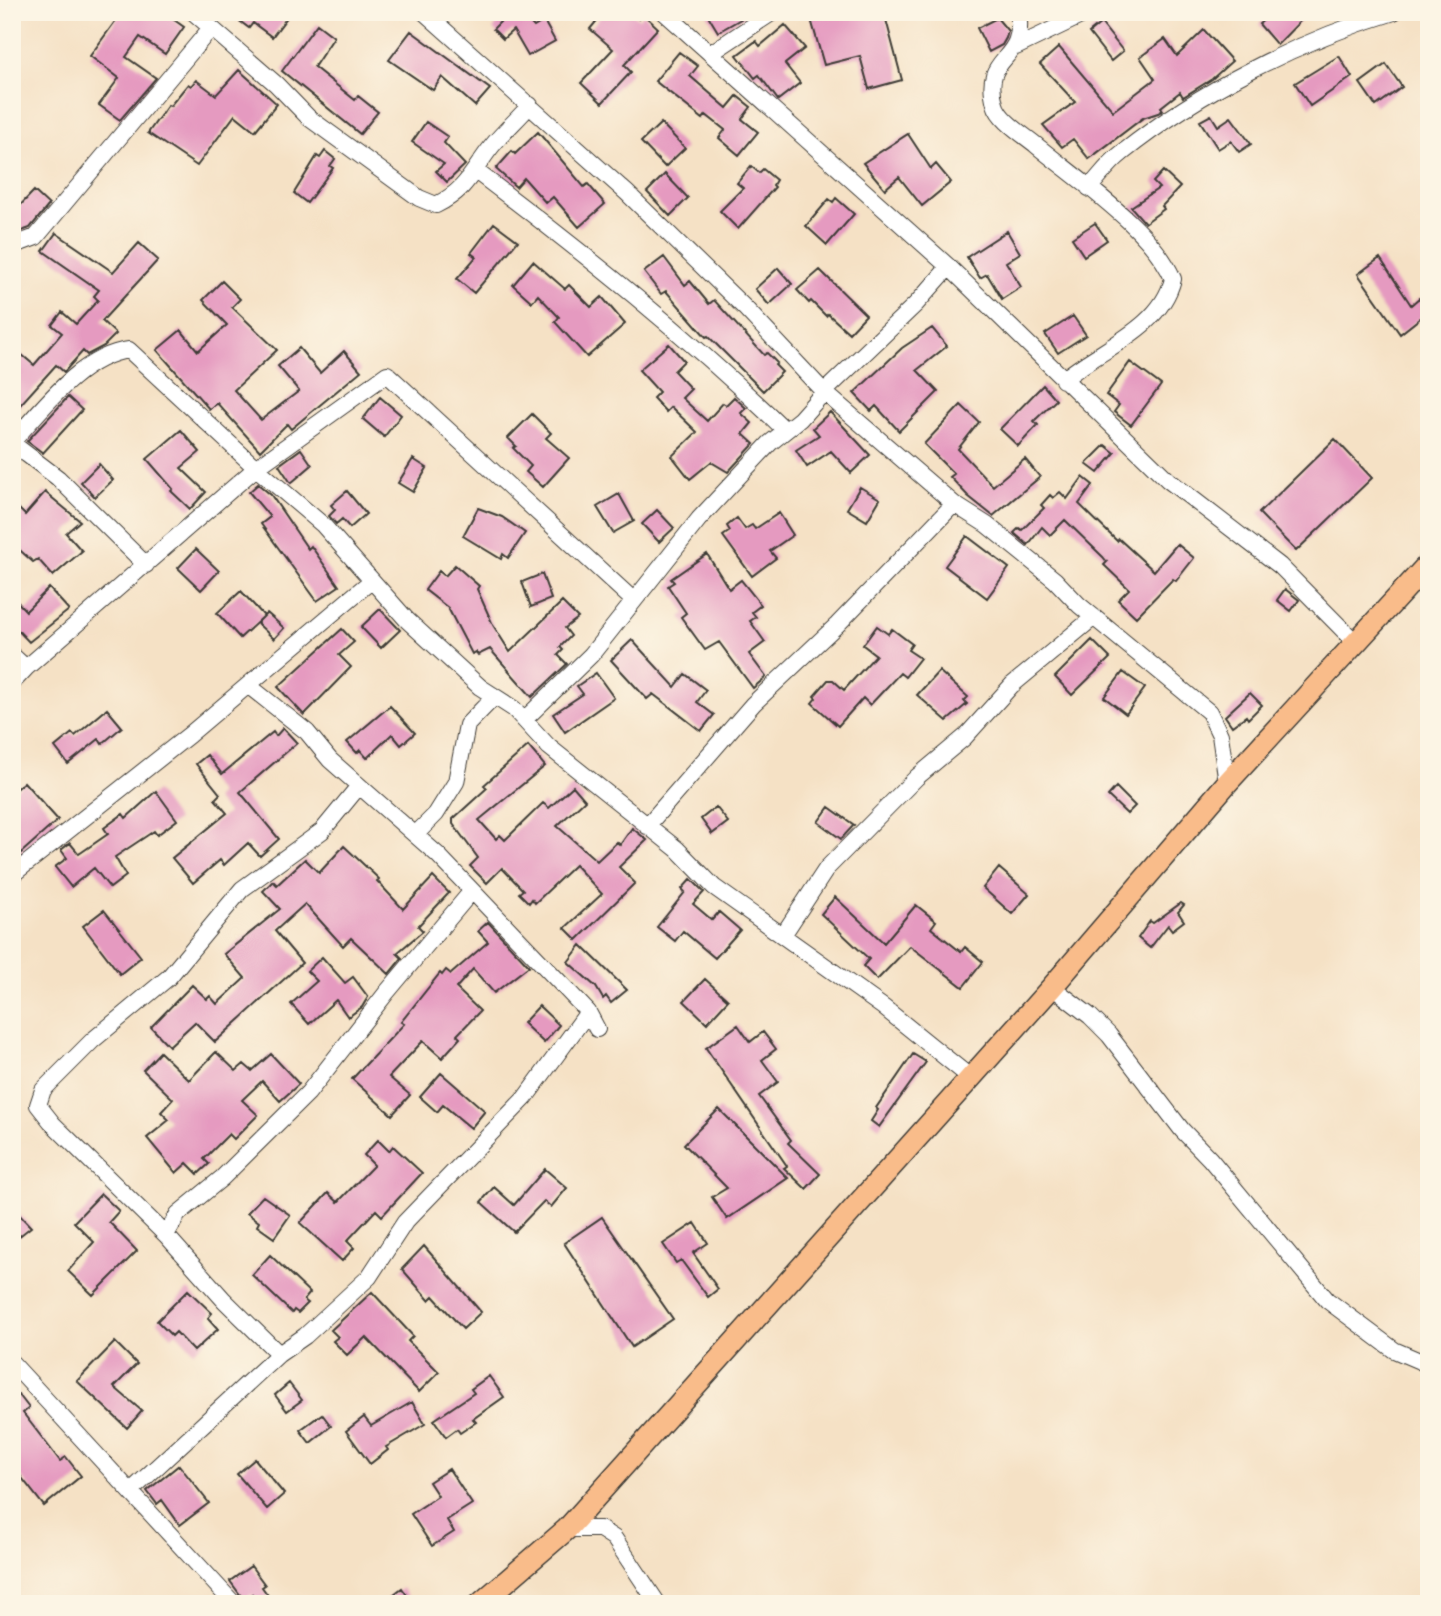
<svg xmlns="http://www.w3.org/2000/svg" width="1441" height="1616" font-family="'Patrick Hand',sans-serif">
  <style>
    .building { fill: #e59ac0 }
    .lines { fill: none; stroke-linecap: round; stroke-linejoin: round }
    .minor-casing { stroke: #3d3a35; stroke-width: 18 }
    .major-casing { stroke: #3d3a35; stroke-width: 24 }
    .minor { stroke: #fff; stroke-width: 16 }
    .major { stroke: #f9bc8a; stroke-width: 21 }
  </style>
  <rect width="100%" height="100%" fill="#fcf5e5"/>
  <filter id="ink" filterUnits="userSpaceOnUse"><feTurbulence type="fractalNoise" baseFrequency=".0143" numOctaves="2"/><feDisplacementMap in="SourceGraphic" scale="14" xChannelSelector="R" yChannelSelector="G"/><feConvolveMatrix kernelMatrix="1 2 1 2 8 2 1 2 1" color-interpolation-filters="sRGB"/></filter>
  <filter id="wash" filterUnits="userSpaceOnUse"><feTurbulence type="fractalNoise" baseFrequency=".00686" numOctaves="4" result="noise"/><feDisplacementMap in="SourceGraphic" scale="28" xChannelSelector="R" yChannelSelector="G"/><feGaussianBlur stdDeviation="1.57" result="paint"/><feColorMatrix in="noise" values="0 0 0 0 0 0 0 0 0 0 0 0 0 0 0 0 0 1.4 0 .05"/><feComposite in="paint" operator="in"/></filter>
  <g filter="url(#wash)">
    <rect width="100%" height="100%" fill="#f5e1c5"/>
    <g id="blocks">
      <path class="building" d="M122 12H163L184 27 165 54 140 37 126 57 156 78 120 120 99 105 119 78 90 56Z
        M238 12H291L272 37 253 23 249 28 237 19 241 14Z
        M510 12H520L534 27 544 21 555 41 528 56 513 30 503 39 493 29Z
        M604 12H631L639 19 643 14 658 28 624 65 631 72 602 103 581 83 613 49 590 29Z
        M706 12H753L718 32Z
        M809 12H837L838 17 857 12H884L902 80 869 89 860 56 824 65Z
        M1273 12H1309L1277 45 1259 24Z
        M997 18 1008 31 1006 38 1002 45 989 52 977 28Z
        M1101 23 1123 51 1111 61 1089 33Z
        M317 24 334 37 314 67 355 100 358 96 378 112 360 134 282 71Z
        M785 25 805 48 785 64 800 83 778 100 759 75 755 78 737 55 756 41 760 46Z
        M1204 30 1232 61 1212 79 1183 97 1180 92 1161 107 1163 110 1158 113 1143 118 1089 159 1073 139 1062 147 1043 125 1075 102 1040 64 1059 47 1113 111 1155 79 1140 57 1165 39 1177 56Z
        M411 31 490 89 475 106 442 77 433 90 389 60Z
        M679 52 698 66 690 76 727 108 737 96 751 107 742 119 758 132 739 155 719 138 725 130 706 115 703 119 655 81Z
        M1339 56 1352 77 1310 106 1295 83Z
        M1386 64 1402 87 1376 106 1360 83Z
        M239 70 277 104 255 131 235 115 197 166 148 133 168 105 170 106 188 84 191 86 196 80 216 95Z
        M1211 115 1218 126 1231 117 1251 144 1239 152 1231 141 1218 149 1200 121Z
        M426 122 448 137 444 143 465 165 447 182 436 171 444 164 412 142Z
        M661 123 685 148 665 167 641 142Z
        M538 132 584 187 588 184 605 204 579 227 553 197 546 203 524 178 516 187 496 169 512 151 515 154Z
        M908 134 931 169 936 164 951 182 922 206 899 177 885 189 863 163Z
        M325 151 335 159 330 166 333 168 307 203 294 193 317 156 320 158Z
        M751 166 759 173 763 169 776 180 773 185 775 187 738 229 720 211 743 188 737 183Z
        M1163 171 1180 187 1162 206 1164 209 1145 223 1131 207 1159 188 1153 182Z
        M665 174 688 198 670 216 647 192Z
        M34 191 49 205 30 228 16 233 12 229V214Z
        M836 198 854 214 827 245 806 226 829 199 833 202Z
        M494 223 518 241 474 293 457 279 476 257 471 253Z
        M1095 223 1107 240 1084 256 1072 238Z
        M1007 231 1020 253 1006 262 1021 287 1002 299 987 274 980 278 967 257Z
        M56 233 113 272 139 243 158 260 102 321 116 334 104 346 87 355 83 351 64 372 56 365 12 414V367L22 355 34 365 62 333 52 325 62 312 76 324 98 300 94 296 99 290 43 251Z
        M664 257 685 285 690 281 709 304 714 300 764 355 767 353 777 363 775 365 782 372 763 391 708 336 706 337 666 291 661 294 644 272Z
        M1380 258 1411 305 1419 298 1429 311 1400 334 1358 274Z
        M533 261 565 289 569 285 591 307 602 297 625 324 587 357 555 322 559 317 538 295 532 302 513 285Z
        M778 268 792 284 769 305 755 289Z
        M820 270 866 315 849 333 828 314 826 316 811 301 809 303 797 290Z
        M222 281 240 299 232 307 277 350 234 390 261 420 299 391 278 366 299 348 320 373 344 351 361 371 291 429 287 424 260 451 217 403 209 409 157 350 181 330 198 351 227 325 203 300Z
        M1073 316 1086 335 1058 353 1045 334Z
        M932 328 947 346 917 370 938 392 899 431 876 406 871 411 854 393 902 348Z
        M669 344 684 361 674 371 691 389 682 398 707 421 723 403 726 405 734 397 746 408 741 413 752 423 743 434 754 444 728 472 711 462 690 479 672 456 697 432 671 407 666 412 653 398 659 392 639 370Z
        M1130 362 1161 385 1131 425 1114 412 1119 405 1106 395Z
        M1043 385 1056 400 1034 421 1038 425 1018 446 1000 429Z
        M68 397 82 410 43 453 27 441Z
        M380 397 401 415 384 437 363 419Z
        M961 405 979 422 958 449 993 486 1025 459 1040 477 993 516 968 496 950 477 954 474 924 444Z
        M830 412 870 455 851 473 831 451 807 467 796 450 819 435 813 428Z
        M532 414 551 433 546 438 569 458 543 487 526 472 531 466 513 448 516 446 508 438Z
        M181 430 200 452 181 468 206 492 190 509 171 491 173 489 147 459Z
        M1335 439 1372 478 1296 551 1259 513Z
        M1105 445 1115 453 1098 473 1086 464Z
        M301 449 312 465 291 483 279 465Z
        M413 459 427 468 413 492 398 483Z
        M99 464 113 480 95 497 81 482Z
        M1083 477 1093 485 1079 504 1117 541 1119 539 1154 571 1177 544 1194 558 1176 581 1173 579 1136 617 1118 600 1129 589 1104 565 1107 562 1103 557 1065 520 1050 535 1042 527 1028 545 1014 533 1019 528 1022 530 1044 508 1041 505 1050 495 1053 498 1060 492 1067 499Z
        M258 484 271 495 308 549 311 546 339 586 317 601 261 524 270 517 249 492Z
        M860 487 880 499 867 521 847 509Z
        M347 491 366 514 350 528 342 519 336 524 329 516 335 510 331 505Z
        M45 492 80 521 66 533 82 551 53 576 38 559 33 562 12 543V502L25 515Z
        M619 494 634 521 613 533 597 507Z
        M478 508 502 517 525 533 508 558 503 554 501 559 463 536Z
        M657 510 674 528 659 542 642 524Z
        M779 513 793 535 770 551 776 558 752 576 723 536 730 531 727 526 737 518 745 529 752 525 755 529Z
        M967 536 1009 568 987 598 945 566Z
        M196 549 219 571 201 590 178 568Z
        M707 554 729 589 741 580 761 605 752 612 756 617 750 621 765 642 749 654 766 677 753 688 719 642 705 650 681 617 686 613 668 586 674 582 671 579Z
        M455 565 479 586 477 589 493 625 510 652 562 602 578 618 565 628 571 636 560 647 563 650 558 655 567 664 532 697 490 649 478 655 476 652 472 654 448 608 425 590 439 571 445 576Z
        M542 574 551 599 531 607 522 582Z
        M49 588 69 610 29 642 12 624V596L26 611Z
        M1285 589 1299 600 1291 611 1277 600Z
        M241 591 264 616 240 638 217 613Z
        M380 609 400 630 381 648 361 627Z
        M267 613 284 628 274 639 257 623Z
        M877 626 888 634 892 629 912 644 908 650 920 658 905 677 900 673 870 705 863 698 838 726 812 703 816 698 814 696 828 680H833L844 690 876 655 863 645Z
        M342 629 354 642 339 655 351 667 304 715 278 687Z
        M632 640 675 687 685 674 706 690 697 702 714 715 701 731 653 694 647 699 611 660Z
        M1092 640 1110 658 1072 695 1055 677Z
        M939 671 968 697 964 701 967 704 947 721 917 695Z
        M1123 672 1145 688 1126 714 1104 697Z
        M596 673 614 698 565 732 553 714 583 694 577 686Z
        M1250 693 1262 705 1248 719 1246 716 1232 726 1225 716Z
        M390 706 415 733 401 745 392 734 367 758 360 750 357 753 347 742Z
        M107 709 122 727 102 744 99 739 68 764 55 747 72 733 75 736Z
        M283 728 297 743 240 792 279 839 260 856 248 843 224 865 220 860 193 883 172 858 227 813 215 799 220 794 196 764 207 755 222 774 273 732 276 736Z
        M528 746 545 766 479 820 496 839 500 835 505 840 543 803 549 808 573 786 585 800 557 826 597 861 617 842 620 845 632 828 647 840 619 867 635 883 577 940 565 928 602 894 575 865 535 903 532 899 529 903 519 893 523 890 502 868 487 883 470 866 478 858 453 824V819L487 788 484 785Z
        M24 782 58 820 12 861V792Z
        M1116 787 1135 806 1127 814 1108 796Z
        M156 791 177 820 157 835 154 831 115 857 126 876 110 888 94 868 71 887 55 867 67 858 61 850 70 843 79 854 108 834 104 828 123 814 126 818Z
        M716 807 728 822 712 834 701 819Z
        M829 807 854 825 841 839 818 822Z
        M344 846 379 879 377 881 403 909 433 877 449 893 418 926 423 931 397 953 402 958 389 974 351 938 343 946 305 904 275 931 302 963 215 1042 195 1022 169 1046 151 1027 192 985 207 999 210 996 217 1004 245 978 224 954 280 909 263 891 273 881 277 885 305 859 319 873Z
        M999 868 1029 894 1012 914 983 888Z
        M691 879 704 892 693 904 712 920 719 912 740 930 715 958 683 931 675 941 657 927 685 892 682 889Z
        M835 897 884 943 916 905 936 921 931 928 961 952 965 947 983 962 963 987 910 946 877 980 863 966 869 959 821 914Z
        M1181 903 1184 905 1178 912 1184 921 1172 930 1168 925 1150 948 1138 938 1150 921 1153 923Z
        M104 910 141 957 120 974 83 926Z
        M488 922 529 966 494 993 473 969 456 988 480 1011 457 1035 460 1038 442 1058 423 1041 389 1077 410 1095 392 1115 352 1079 404 1024 401 1022 440 973 442 975 446 970 451 974 488 942 478 931Z
        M581 945 627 990 611 1003 606 996 603 999 596 987 568 962Z
        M322 957 345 983 353 977 368 997 362 1007 348 1017 336 1000 309 1024 291 1004 317 981 307 971Z
        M705 979 728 1000 707 1023 684 1001Z
        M539 1006 559 1025 544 1043 523 1023Z
        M738 1025 750 1042 763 1032 776 1049 762 1060 778 1082 759 1096 791 1140 788 1143 820 1174 806 1189 784 1168 787 1166 706 1048Z
        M160 1052 189 1080 216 1052 236 1071 244 1064 252 1071 271 1054 299 1084 280 1101 262 1081 242 1100 258 1115 234 1139 229 1134 204 1159 209 1164 198 1174 187 1163 176 1173 147 1138 169 1120 161 1112 173 1099 143 1070Z
        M913 1054 926 1062 879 1127 871 1121 878 1110 876 1108Z
        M441 1073 485 1111 471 1128 443 1105 437 1112 420 1097Z
        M719 1109 788 1178 727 1219 712 1197 727 1188 684 1144Z
        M378 1140 389 1151 393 1146 422 1173 382 1216 376 1210 347 1241 354 1248 342 1261 300 1223 328 1193 338 1202 374 1165 364 1155Z
        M545 1169 567 1188 551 1207 544 1201 514 1232 481 1202 494 1187 514 1205Z
        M101 1194 119 1211 109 1222 137 1251 93 1295 68 1271 94 1242 74 1222Z
        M263 1196 290 1215 274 1238 257 1226 259 1222 247 1213Z
        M12 1207 31 1227 12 1242Z
        M602 1217 673 1319 632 1347 564 1243Z
        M695 1223 708 1243 693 1253 718 1289 708 1297 681 1260 676 1263 663 1244Z
        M424 1246 481 1312 463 1329 433 1296 429 1300 402 1269Z
        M270 1255 310 1293 304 1300 308 1303 298 1313 294 1310 292 1313 252 1275Z
        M188 1290 212 1313 208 1318 218 1329 194 1351 176 1332 172 1336 157 1321Z
        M372 1292 413 1336 408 1341 439 1372 419 1392 366 1337 347 1355 333 1341 338 1337 331 1330Z
        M115 1342 137 1364 114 1387 142 1411 127 1428 77 1381Z
        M489 1376 504 1397 473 1419 476 1422 460 1433 457 1429 446 1437 434 1420 474 1393 471 1389Z
        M289 1383 302 1400 287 1411 275 1395Z
        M19 1395 29 1408 23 1413 60 1461 66 1457 81 1476 44 1506 18 1473 12 1478V1398Z
        M412 1402 425 1424 386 1447 388 1450 370 1464 346 1431 364 1417 371 1426Z
        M322 1414 331 1426 310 1443 300 1430Z
        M255 1459 284 1494 267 1509 237 1474Z
        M179 1465 209 1503 180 1525 162 1500 157 1504 147 1491Z
        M449 1469 472 1504 447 1520 454 1532 432 1546 411 1514 438 1496 429 1482Z
        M251 1566 265 1585 262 1587 274 1604H258L252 1594 244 1600 230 1581Z
        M402 1588 413 1604H381Z"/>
    </g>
  </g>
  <g filter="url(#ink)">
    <use href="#blocks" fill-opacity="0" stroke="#3d3a35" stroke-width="2"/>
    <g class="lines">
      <g class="minor-casing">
        <path id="minor" d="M193 12 276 84 309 118 419 198 436 205C468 189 472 171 492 146 504 131 518 119 530 105
          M424 12 627 193 745 308 824 392 954 504 987 525 1055 580 1079 605 1209 712 1220 735 1227 783
          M664 12 949 267 1168 480 1280 566 1355 642
          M1018 12C1027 65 981 52 995 104 999 120 1024 135 1036 145 1078 180 1153 230 1173 279 1160 330 1099 349 1063 380
          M1016 47 1089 12
          M711 53 773 12
          M477 172C584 253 688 336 785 430
          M1089 188C1099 177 1110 162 1122 153 1201 90 1298 41 1394 12
          M12 246 36 237 211 28
          M12 442C43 408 81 356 129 350L256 468 323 525 407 620 480 687 514 709 549 747 677 849 714 887 883 1007 971 1078
          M12 443 58 478 146 565
          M12 655 26 668
          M12 683 26 668 256 468 387 374 634 601
          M249 686 307 732 330 760 438 855 588 1012 597 1029
          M524 720 591 655 699 519 770 443 800 419 824 392 916 304 949 267
          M647 826 753 704 837 625 954 504
          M416 834 436 814 456 782 467 725 494 697
          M12 875 189 735 371 581
          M783 935 827 868 917 777 965 737 1012 685 1094 617
          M1052 987 1090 1016 1109 1035 1182 1130 1210 1159 1327 1300 1394 1350 1429 1365
          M166 1235 178 1214 222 1178 308 1093 387 992 471 892
          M279 1354 224 1300 166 1235 53 1124 38 1105 43 1090 93 1040 169 977 242 889 322 831 359 786
          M12 1363 234 1604
          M132 1490 279 1354 305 1336 369 1277 405 1222 525 1098 588 1012
          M567 1529H600L614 1538 658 1604"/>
      </g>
      <g class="major-casing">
        <path id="major" d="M480 1604 567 1529 1052 987 1227 783 1429 563"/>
      </g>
      <use href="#minor" class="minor"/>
      <use href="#major" class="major"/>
    </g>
  </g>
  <rect width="1441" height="1616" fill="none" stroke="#fcf5e5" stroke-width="42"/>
</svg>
